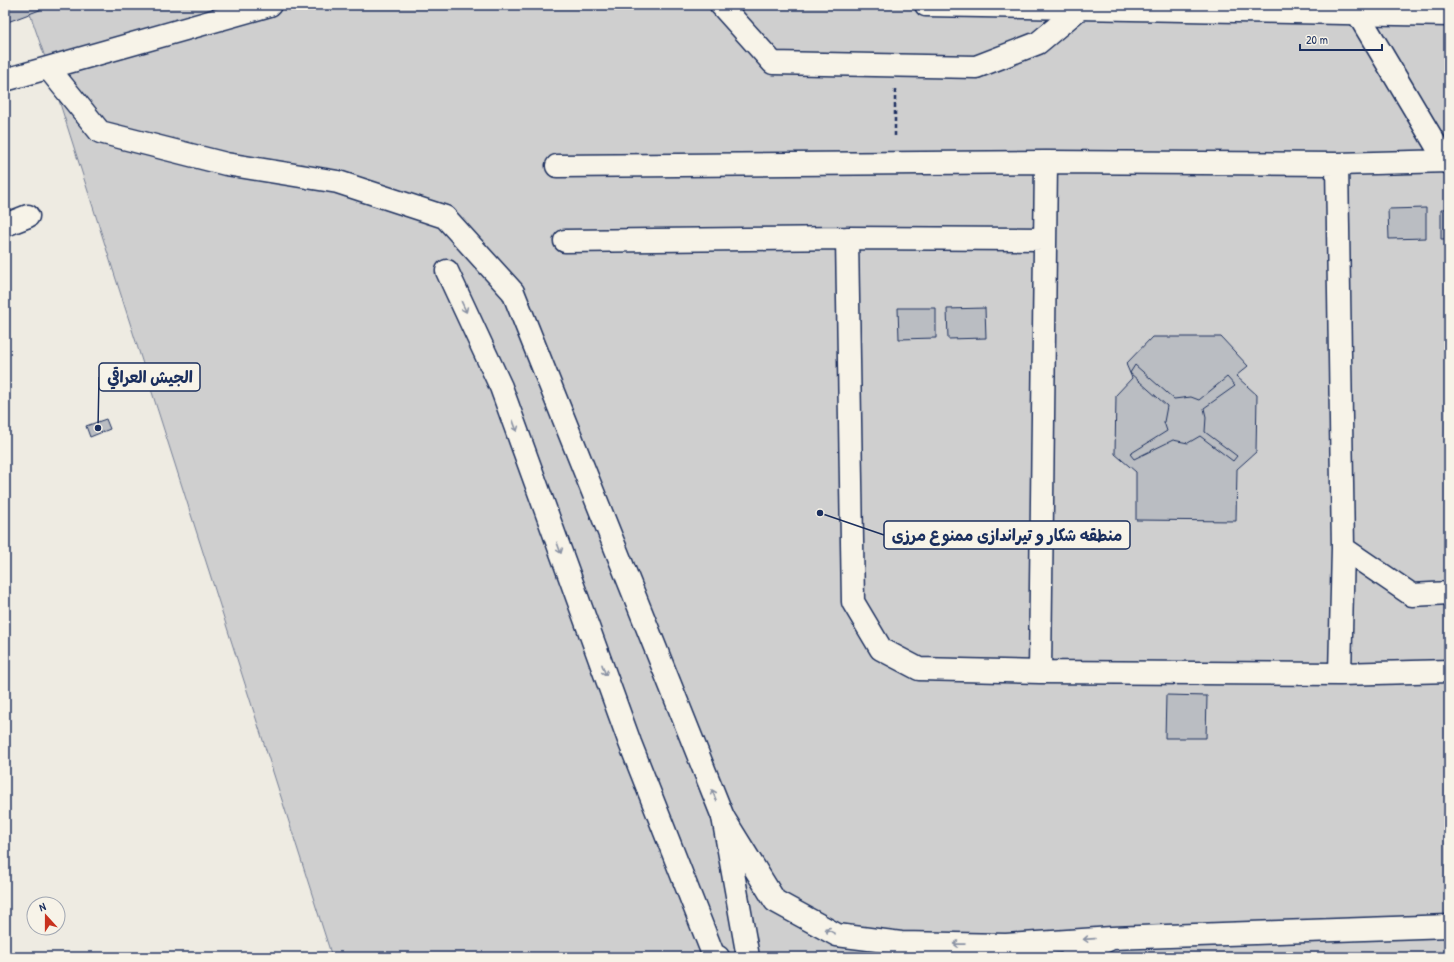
<svg xmlns="http://www.w3.org/2000/svg" width="1454" height="962" font-family="'Patrick Hand','Playpen Sans Arabic',sans-serif">
  <style>
    .green { fill: #cfcfcf; stroke: #757f96 }
    .building { fill: #babdc2; stroke: #1b2f5e }
    .lines { fill: none; stroke-linecap: round; stroke-linejoin: round }
    .minor-casing { stroke: #1b2f5e; stroke-width: 25 }
    .major-casing { stroke: #1b2f5e; stroke-width: 25 }
    .highway-casing { stroke: #1b2f5e; stroke-width: 25 }
    .path { stroke: #1b2f5e; stroke-width: 2.5; stroke-dasharray: 4 3; stroke-linecap: butt }
    .minor { stroke: #f7f3e8; stroke-width: 22 }
    .major { stroke: #f7f3e8; stroke-width: 22 }
    .highway { stroke: #f7f3e8; stroke-width: 22 }
    .oneway { stroke: #8991a3 }
    .leader { fill: none; stroke: #1b2f5e; stroke-width: 1.5 }
    .callout-dot { fill: #1b2f5e; stroke: #f7f3e8; stroke-width: 1.5 }
    .callout { fill: #f7f3e8; stroke: #1b2f5e; stroke-width: 1.5 }
    .callout-label { font-size: 16px; text-anchor: middle; font-weight: bold; fill: #1b2f5e }
  </style>
  <rect width="100%" height="100%" fill="#eeebe2"/>
  <filter id="ink" filterUnits="userSpaceOnUse"><feTurbulence type="fractalNoise" baseFrequency=".025" numOctaves="2"/><feDisplacementMap in="SourceGraphic" scale="8" xChannelSelector="R" yChannelSelector="G"/><feConvolveMatrix kernelMatrix="1 2 1 2 8 2 1 2 1" color-interpolation-filters="sRGB"/></filter>
  <g filter="url(#ink)">
    <path class="green" d="M27 5H1449V957H332L49 69Z"/>
    <path class="building" d="M5 5H53L5 23Z
      M1426 208V238L1389 239 1388 209Z
      M1441 209H1449V239H1441Z
      M898 308H936V338L899 339Z
      M985 308 986 338 948 339 947 309Z
      M1152 337H1221L1248 366 1236 376 1257 395 1256 452 1237 469 1236 521 1136 520V472L1115 454 1116 395 1132 378 1126 364Z
      M1135 365 1174 399 1191 397 1199 400 1227 377 1235 386 1204 408 1206 417 1205 432 1237 456 1233 461 1200 436 1188 443 1173 440 1134 459 1130 454 1167 431 1164 422 1167 406 1130 373Z
      M106 419 110 429 90 437 86 426Z
      M1166 695 1207 696 1206 738H1165Z"/>
    <g class="lines">
      <g class="minor-casing">
        <path id="minor" d="M721 5 773 63 976 67 1038 43 1080 8
          M1358 14 1446 162
          M49 69 100 132 226 164 338 182 445 217 513 292 723 817 775 901 837 935 901 943 1006 945 1112 938 1072 957
          M1449 161 1337 164 1343 548 1412 595 1449 593
          M1337 164 1046 162 1040 672 1340 674 1343 548
          M557 166 1046 162
          M5 225 28 216
          M565 241 847 238
          M447 271 501 387 630 743 713 954 718 957
          M1040 672 919 669 881 649 853 602 847 238 1045 239
          M1340 674 1449 671
          M1112 938 1449 926"/>
      </g>
      <g class="major-casing">
        <path id="major" d="M723 817 748 957"/>
      </g>
      <g class="highway-casing">
        <path id="highway" d="M926 5 1449 15
          M5 80 270 5"/>
      </g>
      <path class="path" d="M5 7 10 5
        M895 90V139"/>
      <use href="#minor" class="minor"/>
      <use href="#major" class="major"/>
      <use href="#highway" class="highway"/>
    </g>
    <defs><path id="oneway-shaft" d="M-6 0H5M1.5-3L5.5 0L1.5 3" fill="none" stroke-width="1.6" stroke-linecap="round" stroke-linejoin="round"/></defs>
    <g class="oneway">
      <use href="#oneway-shaft" transform="translate(464 307) rotate(65)"/>
      <use href="#oneway-shaft" transform="translate(515 426) rotate(70)"/>
      <use href="#oneway-shaft" transform="translate(559 548) rotate(70)"/>
      <use href="#oneway-shaft" transform="translate(604 670) rotate(70)"/>
      <use href="#oneway-shaft" transform="translate(714 795) rotate(-112)"/>
      <use href="#oneway-shaft" transform="translate(830 931) rotate(-151)"/>
      <use href="#oneway-shaft" transform="translate(1089 939) rotate(176)"/>
      <use href="#oneway-shaft" transform="translate(959 944) rotate(-179)"/>
    </g>
  </g>
  <path class="leader" d="M98 428L99 377M820 513L884 535"/>
  <g class="callout-dot">
    <circle cx="98" cy="428" r="4"/>
    <circle cx="820" cy="513" r="4"/>
  </g>
  <g class="callout">
    <rect x="99" y="363" width="101" height="28" rx="4"/>
    <rect x="884" y="521" width="246" height="28" rx="4"/>
  </g>
  <g class="callout-label">
    <text x="150" y="383">الجيش العراقي</text>
    <text x="1007" y="541">منطقه شکار و تیراندازی ممنوع مرزی</text>
  </g>
  <rect width="1454" height="962" fill="none" stroke="#f7f3e8" stroke-width="20"/>
  <rect x="10" y="10" width="1434" height="942" fill="none" stroke="#1b2f5e" stroke-width="1.5" filter="url(#ink)"/>
  <g transform="translate(46 916) rotate(339)"><circle r="19" fill="#f7f3e8" stroke="#9fa5b1"/>
  <path d="M0-3L7 15L0 10L-7 15Z" fill="#c8321e"/>
  <text y="-6" font-size="11" font-weight="bold" text-anchor="middle" fill="#1b2f5e">N</text>
  </g>
  <path d="M1300 44v6h82v-6" fill="none" stroke="#1b2f5e" stroke-width="2"/>
  <text x="1306" y="44" font-size="12" fill="#1b2f5e" stroke="#f7f3e8" stroke-width="3" paint-order="stroke">20 m</text>
</svg>
